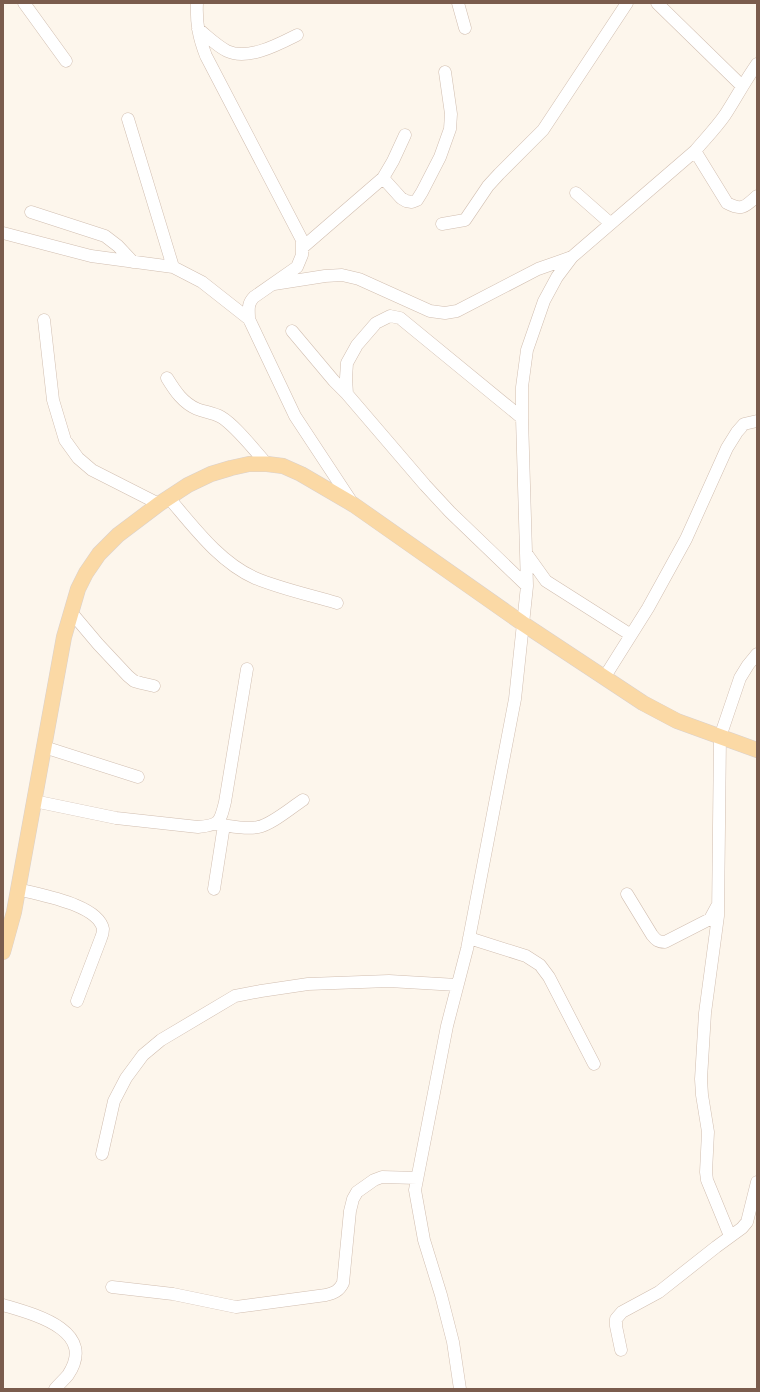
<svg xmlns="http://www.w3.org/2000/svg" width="760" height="1392" font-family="Raleway,sans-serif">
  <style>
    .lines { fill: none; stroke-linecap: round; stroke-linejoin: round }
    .minor-casing { stroke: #d1beb0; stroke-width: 13 }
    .major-casing { stroke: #dad1cd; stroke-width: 16 }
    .minor { stroke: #fff; stroke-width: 12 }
    .major { stroke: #fbd9a5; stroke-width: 15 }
  </style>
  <rect width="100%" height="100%" fill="#fdf6ec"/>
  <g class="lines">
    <g class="minor-casing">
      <path id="minor" d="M24 3 66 61
        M197 3C196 24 199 38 206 56L302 240V255L297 267 254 297C247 304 249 310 249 319L295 416 353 504
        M458 3 465 28
        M657 3 742 86
        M198 29C207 36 217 46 227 51 248 61 279 44 297 35
        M128 119 173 267
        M695 151 727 203C742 211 745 207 757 196
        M383 178 401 198 406 201 412 202 417 200 422 192 440 157 450 129 451 114 445 72
        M576 193 610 223
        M31 212 105 236 118 246 133 262
        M442 224 465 220 488 186 499 174 543 130 627 3
        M3 233 91 256 173 267 202 282 249 319
        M302 248 383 178 393 161 405 135
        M274 284 325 276 342 275 359 279 430 311 445 313 457 311 538 269 572 257
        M44 320 53 400 65 440 78 458 92 470 159 504
        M292 331 334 381 347 394
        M167 378C175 391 183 403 197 409 205 412 214 413 221 417 236 426 254 450 267 464
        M522 418 400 318 390 316 376 323 357 345 347 363 346 378 347 394 425 485 450 512 527 586
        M168 497C193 526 219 562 255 578 281 589 310 595 337 603
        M526 553 546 581 631 635
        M71 612 98 644 128 676 134 681 141 683 154 686
        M604 678 648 608 686 539 727 448 737 432 744 424 757 421
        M44 747 138 777
        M34 801 116 818 198 827C220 825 220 822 225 802L247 669
        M214 824C228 825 244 830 258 827 271 825 292 807 303 800
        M18 889C39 895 98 904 103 929 103 932 102 936 101 938L77 1001
        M214 889 224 825
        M627 894 652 935C656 940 658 942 665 942L710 919 717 906
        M469 938 526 956 540 965 549 977 594 1064
        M102 1154 114 1101 126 1078 143 1055 161 1040 235 996 261 991 308 984 389 981 457 985
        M730 1236 707 1180 706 1172 708 1132 702 1095 701 1079 705 1013 718 916 720 737 740 678 748 665 757 654
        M112 1287 173 1294 236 1307 326 1295C334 1293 339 1291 343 1283L350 1211 353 1199 357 1192 374 1180 382 1177 417 1178
        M3 1305C33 1314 98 1330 68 1375 64 1380 59 1384 55 1389
        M621 1350 616 1326V1319L622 1312 659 1292 716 1247 742 1228 747 1222 757 1182
        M460 1389 453 1342 441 1295 424 1240 415 1190 447 1026 467 949 515 699 527 586 522 418V387L527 350 544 301 557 277 572 257 695 151C705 139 716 128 725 115 736 98 745 81 757 64"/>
    </g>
    <g class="major-casing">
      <path id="major" d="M3 952 14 912 64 637 78 589 86 573 99 554 118 535 159 504 188 485 211 474 231 468 249 464H267L283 466 301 474 354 505 522 623 643 703 677 721 757 750"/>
    </g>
    <use href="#minor" class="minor"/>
    <use href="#major" class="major"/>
  </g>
  <rect width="760" height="1392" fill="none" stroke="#7a5c4d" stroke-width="8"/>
</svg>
